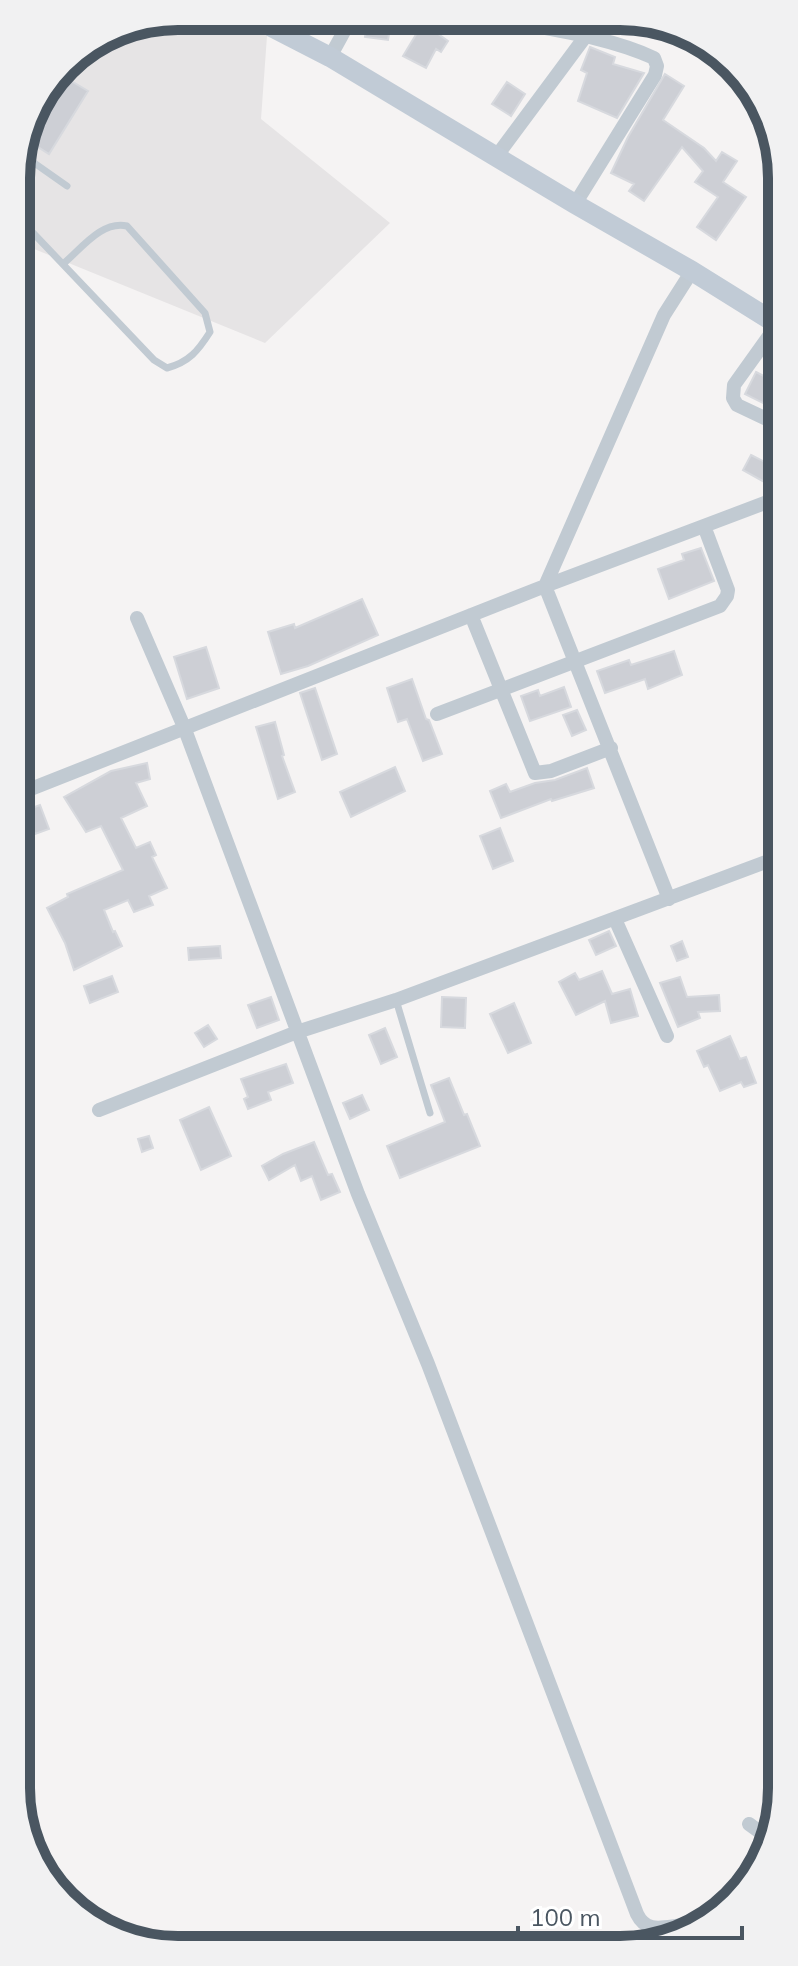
<svg xmlns="http://www.w3.org/2000/svg" width="798" height="1966" font-family="Mulish,sans-serif">
  <style>
    .education { fill: #e6e4e5 }
    .building { fill: #cdcfd5; stroke: #d7d9de; stroke-width: 2 }
    .lines { fill: none; stroke-linecap: round; stroke-linejoin: round }
    .lane { stroke: #c1cad2; stroke-width: 7 }
    .street { stroke: #c1cad2; stroke-width: 14 }
    .secondary { stroke: #c1cbd6; stroke-width: 20 }
    .rim { fill: none; stroke: #4a5661; stroke-width: 10 }
  </style>
  <rect width="100%" height="100%" fill="#f5f3f3"/>
  <path class="education" d="M178 16H222L267 36 261 119 390 223 265 343 17 242 16 167 32 107 71 56 116 28Z"/>
  <path class="building" d="M368 17H392L388 40 365 37Z
    M423 23 448 41 441 52 436 49 426 68 403 56Z
    M590 47 615 57 613 64 644 73 617 118 578 101 587 73 581 70Z
    M58 73 88 91 49 154 24 138 32 107Z
    M665 74 684 86 663 120 704 148 716 161 722 152 737 161 723 182 746 197 716 240 697 227 718 197 695 182 703 171 682 147 644 201 629 191 634 184 611 173 628 137Z
    M507 82 525 94 511 116 492 104Z
    M756 372 777 383V410L745 394Z
    M751 455 777 468 768 484 743 470Z
    M701 548 714 581 669 599 658 569 684 560 682 554Z
    M362 599 378 635 308 666 281 674 268 632 294 624 295 628Z
    M206 647 219 688 187 699 174 657Z
    M674 651 682 675 648 689 645 679 605 693 597 671 629 660 631 665Z
    M412 679 426 719 429 720 442 754 423 761 407 719 398 722 387 688Z
    M564 687 571 707 530 721 521 696 538 690 540 696Z
    M315 688 337 754 322 760 300 693Z
    M577 710 586 730 572 736 563 715Z
    M275 722 284 755 282 756 295 792 278 799 256 727Z
    M147 763 150 779 136 783 147 806 121 818 136 848 150 842 156 855 152 857 167 888 149 896 153 905 134 912 128 900 104 910 113 932 115 931 122 946 74 970 65 943 47 908 68 897 67 894 123 870 101 826 86 832 64 797 111 771Z
    M395 767 405 791 351 817 340 792Z
    M587 768 594 788 552 801 551 799 501 818 490 791 506 784 510 792 535 783 555 780Z
    M40 805 49 829 35 834 26 810Z
    M500 828 513 861 493 869 480 836Z
    M609 931 616 946 596 955 589 940Z
    M682 941 688 957 677 961 671 946Z
    M220 946 221 958 189 960 188 948Z
    M602 971 612 994 630 989 638 1016 611 1023 605 1001 576 1015 559 982 575 973 579 980Z
    M112 976 118 992 90 1003 84 986Z
    M680 977 687 997 719 995 720 1011 698 1012 700 1018 678 1027 660 983Z
    M271 997 279 1020 257 1028 248 1005Z
    M442 997 466 998 465 1028 441 1027Z
    M514 1003 531 1043 508 1053 490 1014Z
    M208 1025 217 1039 204 1047 195 1033Z
    M385 1028 397 1057 381 1064 369 1035Z
    M730 1036 740 1059 746 1057 756 1083 744 1087 741 1082 720 1091 708 1065 704 1067 697 1051Z
    M286 1064 293 1083 268 1092 271 1100 248 1109 244 1099 248 1097 241 1079Z
    M449 1078 464 1115 467 1114 480 1146 400 1178 387 1146 445 1122 431 1085Z
    M362 1095 369 1110 350 1119 343 1103Z
    M209 1107 231 1156 201 1170 180 1120Z
    M149 1136 153 1148 142 1152 138 1139Z
    M314 1142 328 1175 332 1174 340 1192 321 1200 312 1176 301 1181 295 1165 269 1180 262 1166 283 1154Z"/>
  <g class="lines">
    <path class="lane" d="M20 153 67 186
      M17 216 154 360 167 368C189 362 198 351 210 332L205 313 127 226C102 220 81 249 63 264
      M396 1000 430 1113"/>
    <path class="street" d="M491 18C544 29 604 35 654 58L657 66 655 75 575 204
      M330 57 352 17
      M496 157 585 37 591 19
      M775 423 737 405 733 398 734 385 777 325
      M471 615 535 773 551 771 611 748
      M137 618 184 727 358 1194 428 1364 637 1914C648 1937 669 1924 691 1925
      M437 714 720 606 727 596 728 590 704 526
      M18 794 545 586 778 498
      M669 899 545 586 664 315 692 271
      M615 919 667 1036
      M99 1110 297 1032 396 1000 779 857
      M749 1824 767 1837"/>
    <path class="secondary" d="M252 17 330 57 575 204 692 271 777 324"/>
  </g>
  <path d="M0 0H798V1966H0ZM178 30H620A148 148 0 0 1 768 178V1788A148 148 0 0 1 620 1936H178A148 148 0 0 1 30 1788V178A148 148 0 0 1 178 30Z" fill="#f1f1f2" fill-rule="evenodd"/>
  <path class="rim" d="M178 30H620A148 148 0 0 1 768 178V1788A148 148 0 0 1 620 1936H178A148 148 0 0 1 30 1788V178A148 148 0 0 1 178 30Z"/>
  <path d="M518 1926v12h224v-12" fill="none" stroke="#4a5661" stroke-width="4"/>
  <text x="530" y="1926" font-size="24" fill="#4a5661" stroke="#ffffff" stroke-width="6" paint-order="stroke">100 m</text>
</svg>
